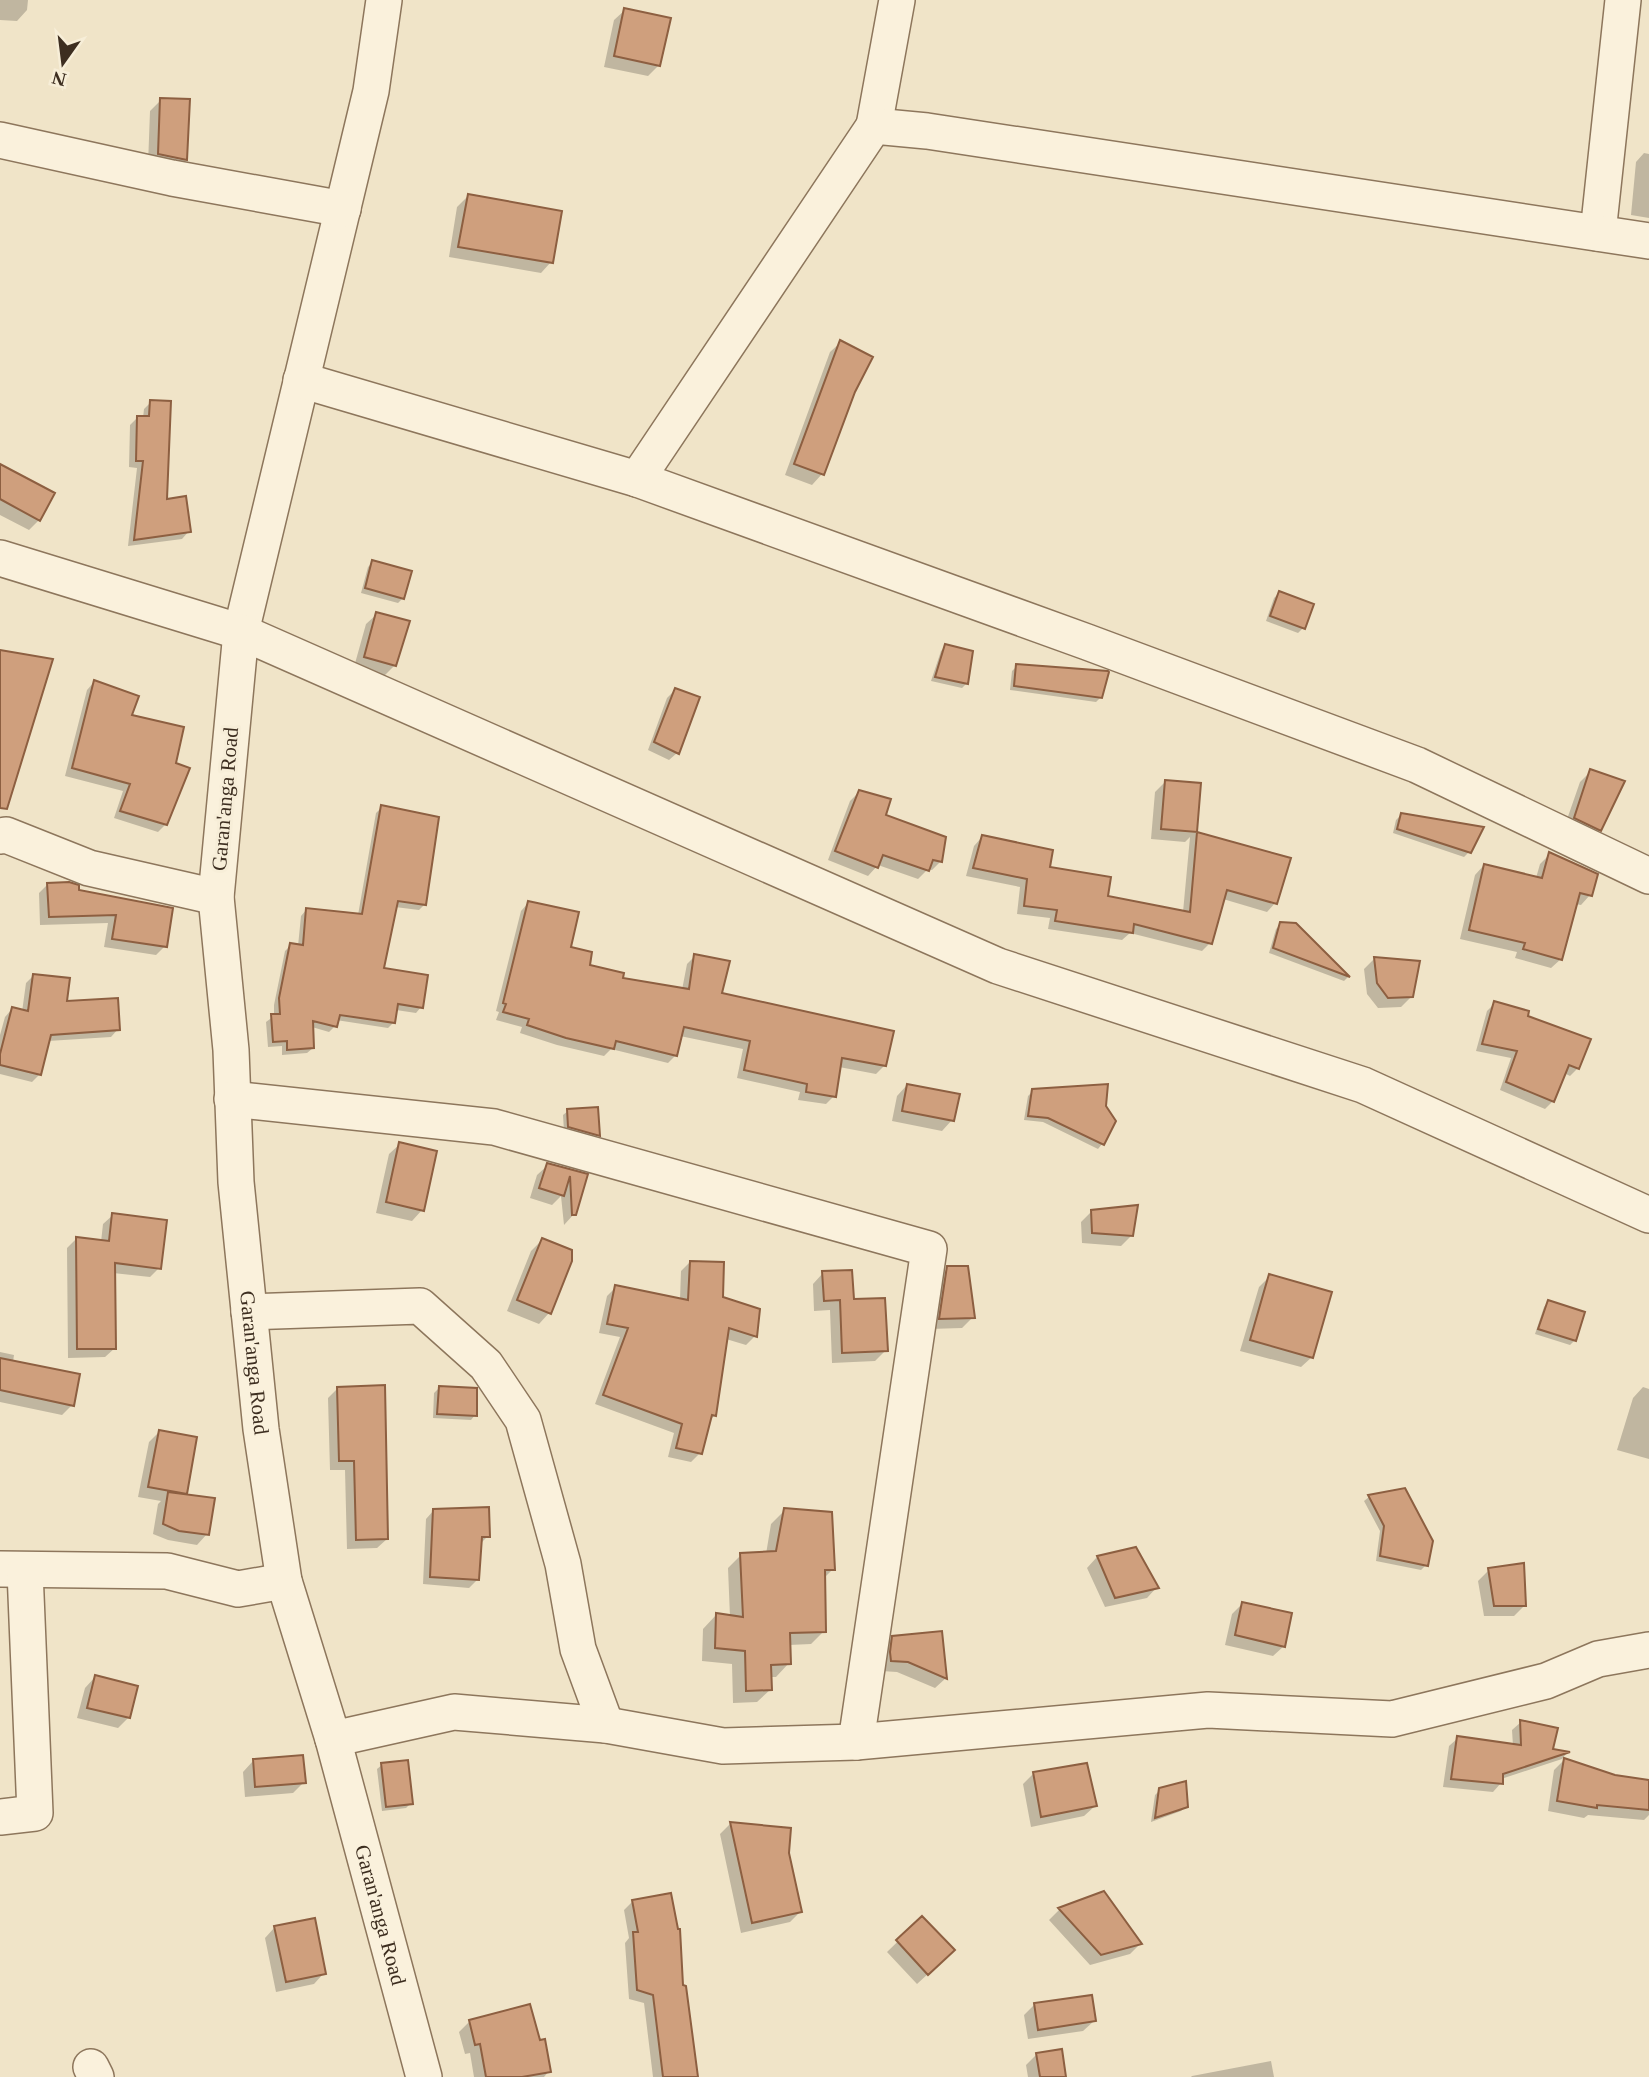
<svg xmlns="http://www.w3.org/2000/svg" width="1649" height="2077" font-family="Georgia,serif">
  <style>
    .shadow { fill: #0003 }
    .building { fill: #cf9f7d; stroke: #8d5f41; stroke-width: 2 }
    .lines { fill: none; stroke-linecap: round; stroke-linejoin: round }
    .minor-casing { stroke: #8d765c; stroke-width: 38 }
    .minor { stroke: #faf1dc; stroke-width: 35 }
    .labels { text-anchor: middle; stroke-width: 6; stroke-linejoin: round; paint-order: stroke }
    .street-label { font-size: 21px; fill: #3d2e20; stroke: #f7eed8 }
  </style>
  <rect width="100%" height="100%" fill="#f0e4c8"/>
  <path class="shadow" d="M0 0H28L27 10 17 21 0 20Z
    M625 10 659 65 648 76 604 67 614 20Z
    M161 100 186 160 175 170 148 165 150 111Z
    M1644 153 1649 154V218L1631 215 1636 162Z
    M468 196 551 262 541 273 449 257 457 207Z
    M841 342 853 391 822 474 812 485 785 475 830 352Z
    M151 402 166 501 189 531 182 539 128 546 137 468 129 467 130 425 137 418H143L144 409Z
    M0 475 39 520 29 530 0 515Z
    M373 562 403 598 398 603 361 593 368 567Z
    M1279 593 1303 628 1298 633 1266 621 1274 598Z
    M377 614 395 665 384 676 354 667 366 624Z
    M946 646 967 683 962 688 931 681 941 651Z
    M1017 666 1101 697 1096 702 1010 690 1012 671Z
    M94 682 130 716 174 764 166 824 158 832 114 818 123 791 65 776 87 690Z
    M675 690 677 753 669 760 648 750 667 698Z
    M1591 771 1600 830 1589 840 1564 828 1580 782Z
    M1165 782 1200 784 1196 833 1288 859 1275 903 1267 912 1223 899 1210 943 1202 951 1130 933 1122 940 1048 929 1050 918 1017 914 1020 887 966 876 974 846 982 837 1106 897 1183 912 1190 837 1185 842 1151 839 1155 792Z
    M859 792 884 816 941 861 932 870 928 869 918 879 878 865 868 876 828 860 850 801Z
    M382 807 425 904 419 910 395 907 381 970 421 1007 416 1013 396 1010 394 1022 388 1028 336 1020 335 1026 329 1032 312 1027 313 1048 307 1053 282 1055V1046L268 1047 266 1022 274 1016V1005L285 951 291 945 298 946 301 916 306 910 358 915 376 813Z
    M1401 815 1469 852 1464 857 1393 833 1396 820Z
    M1550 854 1590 895 1581 905 1575 904 1561 959 1551 968 1515 958 1517 952 1460 939 1475 875 1484 865 1536 878 1540 864Z
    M48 884 171 909 165 946 156 955 104 947 108 923 40 925 39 893Z
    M529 902 587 967 621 980 682 990 687 964 695 956 720 994 884 1066 876 1074 839 1067 834 1096 826 1104 798 1100 800 1092 737 1078 743 1049 680 1036 676 1055 668 1063 611 1049 604 1056 557 1045 520 1033 522 1027 496 1020 499 1012 496 1011 521 911Z
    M1281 924 1296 925 1348 977 1344 981 1269 953 1276 929Z
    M1374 959 1418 963 1412 996 1401 1007 1378 1008 1367 994 1364 969Z
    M33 976 65 1003 118 1029 111 1037 48 1041 40 1074 32 1082 0 1074V1035L5 1017 12 1009 22 1012 26 983Z
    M1495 1003 1526 1017 1578 1068 1570 1076 1564 1073 1553 1101 1545 1109 1500 1090 1511 1058 1476 1051 1487 1011Z
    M907 1085 952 1120 942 1131 892 1121 897 1096Z
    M1033 1091 1102 1144 1098 1149 1043 1122 1024 1120 1028 1096Z
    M568 1111 598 1135 593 1140 564 1131 563 1115Z
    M400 1144 422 1210 412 1221 376 1213 389 1154Z
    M548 1165 586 1176 574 1214 564 1225 561 1196 552 1205 530 1198 537 1175Z
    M1092 1211 1131 1236 1121 1246 1082 1243 1081 1222Z
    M113 1215 159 1268 150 1277 113 1273 115 1348 105 1357 68 1358 67 1248 77 1238 101 1242 103 1224Z
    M542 1240 549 1313 539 1324 507 1311 531 1251Z
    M690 1262 755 1336 746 1345 726 1339 715 1415 708 1422 700 1453 691 1462 668 1457 674 1433 595 1404 620 1337 599 1333 607 1296 616 1287 680 1300 681 1271Z
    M948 1268 973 1317 962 1328 929 1329 937 1279Z
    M823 1273 852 1301 886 1350 875 1361 832 1363 830 1310 814 1311 813 1284Z
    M1270 1276 1312 1357 1301 1367 1240 1351 1259 1287Z
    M1548 1302 1575 1340 1570 1345 1535 1334 1544 1307Z
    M0 1352 14 1355 13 1362 72 1405 62 1415 0 1402Z
    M1643 1387 1649 1389V1459L1617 1450 1633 1398Z
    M338 1388 387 1539 377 1548 347 1549 345 1470H330L328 1398Z
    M439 1388 475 1415 471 1420 433 1418 434 1393Z
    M160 1431 195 1438 185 1496 207 1534 197 1545 168 1540 153 1534 158 1504 161 1501 138 1497 149 1442Z
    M1404 1490 1426 1565 1421 1570 1376 1561 1380 1531 1364 1501 1369 1497Z
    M434 1510 488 1536 480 1544 478 1579 469 1588 423 1584 426 1519Z
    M785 1510 833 1569 823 1579 824 1631 811 1644 789 1645V1663L776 1677H770L771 1689 757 1702 733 1703 732 1664 702 1661 703 1629 716 1615 730 1617 728 1568 741 1555 766 1554 771 1524Z
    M1135 1549 1157 1587 1147 1598 1105 1607 1087 1568 1097 1557Z
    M1489 1570 1524 1606 1514 1616H1484L1478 1581Z
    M1242 1604 1284 1646 1273 1656 1225 1645 1232 1614Z
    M893 1637 946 1678 935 1688 897 1672 881 1671 882 1648Z
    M95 1677 129 1717 118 1728 77 1718 85 1688Z
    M1521 1722 1551 1751 1567 1753 1562 1759 1501 1779V1783L1493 1792 1443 1787 1449 1746 1458 1738 1513 1746 1512 1730Z
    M1564 1760 1615 1777 1649 1782V1815L1644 1820 1588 1815 1584 1818 1548 1811 1554 1770Z
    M253 1761 304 1782 293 1793 245 1797 243 1772Z
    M382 1765 411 1803 406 1808 382 1811 377 1769Z
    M1033 1774 1095 1806 1084 1816 1031 1827 1023 1784Z
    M1160 1790 1186 1806 1181 1811 1151 1822 1155 1795Z
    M730 1824 789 1829 787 1853 800 1912 790 1922 741 1933 720 1834Z
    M1104 1893 1140 1944 1130 1954 1090 1965 1049 1920 1059 1910Z
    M633 1901 681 1987 695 2077H653L644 2003 629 1999 625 1943 629 1938 624 1910Z
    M922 1918 942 1961 917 1984 887 1952Z
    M275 1927 324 1973 314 1984 276 1992 265 1938Z
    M1035 2004 1094 2021 1083 2031 1028 2039 1024 2015Z
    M470 2021 549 2071 544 2077H474L470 2053 465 2054 459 2032Z
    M1037 2054 1064 2077H1028L1026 2065Z
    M1271 2061 1274 2077H1191L1192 2076Z"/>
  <path class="building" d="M624 8 671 18 660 66 614 56Z
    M160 98 190 99 187 160 158 154Z
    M468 194 562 211 553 263 458 247Z
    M840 340 873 357 855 392 824 475 794 464Z
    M150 400 171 401 167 499 186 496 191 532 134 540 143 461H136L137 416H149Z
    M0 464 55 493 40 521 0 499Z
    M372 560 412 571 404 599 365 588Z
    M1279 591 1314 604 1305 629 1270 616Z
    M376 612 410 621 396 666 364 657Z
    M945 644 973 651 968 684 935 677Z
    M0 650 53 659 7 809 0 808Z
    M1016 664 1108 671 1109 672 1102 698 1014 686Z
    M94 680 139 696 132 715 184 727 176 763 190 768 167 825 120 811 130 784 72 768Z
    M675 688 700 697 679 754 654 742Z
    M1590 769 1625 781 1601 831 1574 818Z
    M1165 780 1201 783 1197 832 1161 829Z
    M859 790 891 799 886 815 946 837 942 862 933 860 929 871 883 855 878 868 835 851Z
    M381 805 439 817 426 905 398 901 384 968 428 975 423 1008 398 1004 395 1023 340 1015 337 1027 313 1021 314 1048 287 1050V1041L273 1042 271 1014H280L279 998 290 943 303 945 306 908 362 914Z
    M1401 813 1484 827 1471 853 1397 829Z
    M1197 832 1291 858 1277 904 1227 890 1212 944 1134 924 1133 933 1055 921 1057 910 1024 906 1027 879 973 868 982 835 1053 850 1050 867 1111 877 1108 896 1190 912Z
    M1549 852 1598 874 1592 896 1580 893 1562 960 1523 949 1525 943 1469 930 1484 864 1542 878Z
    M69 882 79 885V890L173 908 167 947 112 939 116 915 49 917 47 883Z
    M528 901 579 912 571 947 592 952 590 965 624 973 623 978 689 989 694 954 730 961 722 993 894 1031 886 1066 842 1058 836 1097 806 1092 807 1084 744 1070 750 1041 684 1027 677 1056 616 1041 614 1049 566 1038 527 1025 529 1019 503 1012 506 1004 503 1003Z
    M1280 922 1296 923 1350 977 1273 948Z
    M1374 957 1420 961 1413 997 1388 998 1377 983Z
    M33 974 70 978 67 1001 118 998 120 1030 51 1035 41 1075 0 1065V1054L12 1007 28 1011Z
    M1494 1001 1529 1011 1528 1016 1591 1039 1579 1069 1569 1065 1554 1102 1506 1082 1517 1051 1482 1044Z
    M907 1084 960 1094 954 1121 902 1111Z
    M1108 1084 1106 1106 1116 1121 1104 1145 1048 1118 1028 1116 1032 1089Z
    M598 1107 600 1136 568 1127 567 1109Z
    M399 1142 437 1151 424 1211 386 1202Z
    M547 1163 588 1174 576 1215H572L570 1176 564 1196 539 1188Z
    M1138 1205 1133 1236 1092 1233 1091 1210Z
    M112 1213 167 1220 161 1269 115 1263 116 1349H77L76 1237 109 1241Z
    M542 1238 572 1250V1261L551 1314 517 1300Z
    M690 1261 724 1262 723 1297 760 1309 757 1337 729 1328 716 1416 712 1415 702 1454 676 1448 682 1424 603 1395 628 1328 607 1324 615 1285 688 1300Z
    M947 1266H968L975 1318 939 1319Z
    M852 1270 854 1299 885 1298 888 1351 842 1353 840 1300 824 1301 822 1271Z
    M1269 1274 1332 1292 1313 1358 1250 1340Z
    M1548 1300 1585 1312 1576 1341 1538 1329Z
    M0 1358 80 1374 74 1406 0 1390Z
    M385 1385 388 1539 356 1540 354 1461H339L337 1387Z
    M439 1386 477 1388V1416L437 1414Z
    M159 1430 197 1437 187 1494 148 1487Z
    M1405 1488 1433 1541 1428 1566 1380 1556 1384 1526 1368 1495Z
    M168 1492 215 1498 209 1535 179 1531 163 1524Z
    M489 1507 490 1537H482L479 1580 430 1577 433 1509Z
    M784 1508 832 1512 835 1570H825L826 1632 790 1633 791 1664 771 1665 772 1690 746 1691 745 1651 715 1648 716 1613 743 1617 740 1553 776 1551Z
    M1136 1547 1159 1588 1115 1598 1097 1556Z
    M1524 1563 1526 1606H1494L1488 1568Z
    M1242 1602 1292 1613 1285 1647 1235 1635Z
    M942 1631 947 1679 908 1662 891 1661 890 1652 892 1636Z
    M95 1675 138 1686 130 1718 87 1708Z
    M1520 1720 1558 1728 1553 1749 1570 1752 1503 1774V1784L1451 1779 1457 1736 1521 1745Z
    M303 1755 306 1783 255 1787 253 1759Z
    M1564 1758 1615 1775 1649 1780V1810L1597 1805V1808L1557 1801Z
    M408 1760 413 1804 386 1807 381 1763Z
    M1087 1763 1097 1806 1041 1817 1033 1772Z
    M1186 1781 1188 1807 1155 1818 1159 1788Z
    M730 1822 791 1828 789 1853 802 1912 752 1923Z
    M1104 1891 1142 1944 1101 1955 1058 1908Z
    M671 1893 678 1929H680L683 1985 686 1986 698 2077H663L653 1995 637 1990 633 1932H638L632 1900Z
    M922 1916 955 1950 928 1975 896 1940Z
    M315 1918 326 1974 286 1982 274 1926Z
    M1092 1995 1096 2021 1038 2030 1034 2003Z
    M530 2004 540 2040 545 2039 551 2072 522 2077H486L480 2044 475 2045 469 2020Z
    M1062 2049 1066 2077H1040L1036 2053Z"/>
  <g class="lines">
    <g class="minor-casing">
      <g id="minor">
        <path id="s1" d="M384 0 371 91 241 632 216 897 231 1050 236 1182 261 1429 284 1581 333 1739 424 2077"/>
        <path d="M874 126 897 0"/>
        <path d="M0 140 172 178 343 209"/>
        <path d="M1598 233 1623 0"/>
        <path d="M301 380 637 479 1087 642 1417 765 1649 876"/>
        <path d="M637 479 874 126 927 131 1649 241"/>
        <path d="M0 558 241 632 998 966 1363 1085 1649 1215"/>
        <path d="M0 836 6 835 89 868 216 897"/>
        <path d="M232 1099 494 1127 929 1249 856 1742"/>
        <path d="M249 1312 420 1306 486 1365 523 1420 563 1564 578 1649 606 1725"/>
        <path d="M0 1569 167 1571 238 1589 284 1581"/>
        <path d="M333 1739 454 1712 606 1725 723 1746 856 1742 1208 1710 1392 1719 1546 1681 1598 1659 1649 1650"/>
        <path d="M0 1817 35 1813 25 1571"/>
        <path d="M91 2067 96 2077"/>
      </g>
    </g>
    <use href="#minor" class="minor"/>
  </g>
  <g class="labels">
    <g class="street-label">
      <text transform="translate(225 799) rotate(-85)" y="7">Garan'anga Road</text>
      <text dy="7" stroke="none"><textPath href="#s1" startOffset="1382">Garan'anga Road</textPath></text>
      <text dy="7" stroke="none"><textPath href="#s1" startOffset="1950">Garan'anga Road</textPath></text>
    </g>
  </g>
  <g transform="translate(63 63) rotate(194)" stroke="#f7eed8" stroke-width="5" paint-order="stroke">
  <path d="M0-5L12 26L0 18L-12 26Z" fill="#3d2e20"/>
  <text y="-10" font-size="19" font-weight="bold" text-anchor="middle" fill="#3d2e20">N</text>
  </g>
</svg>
